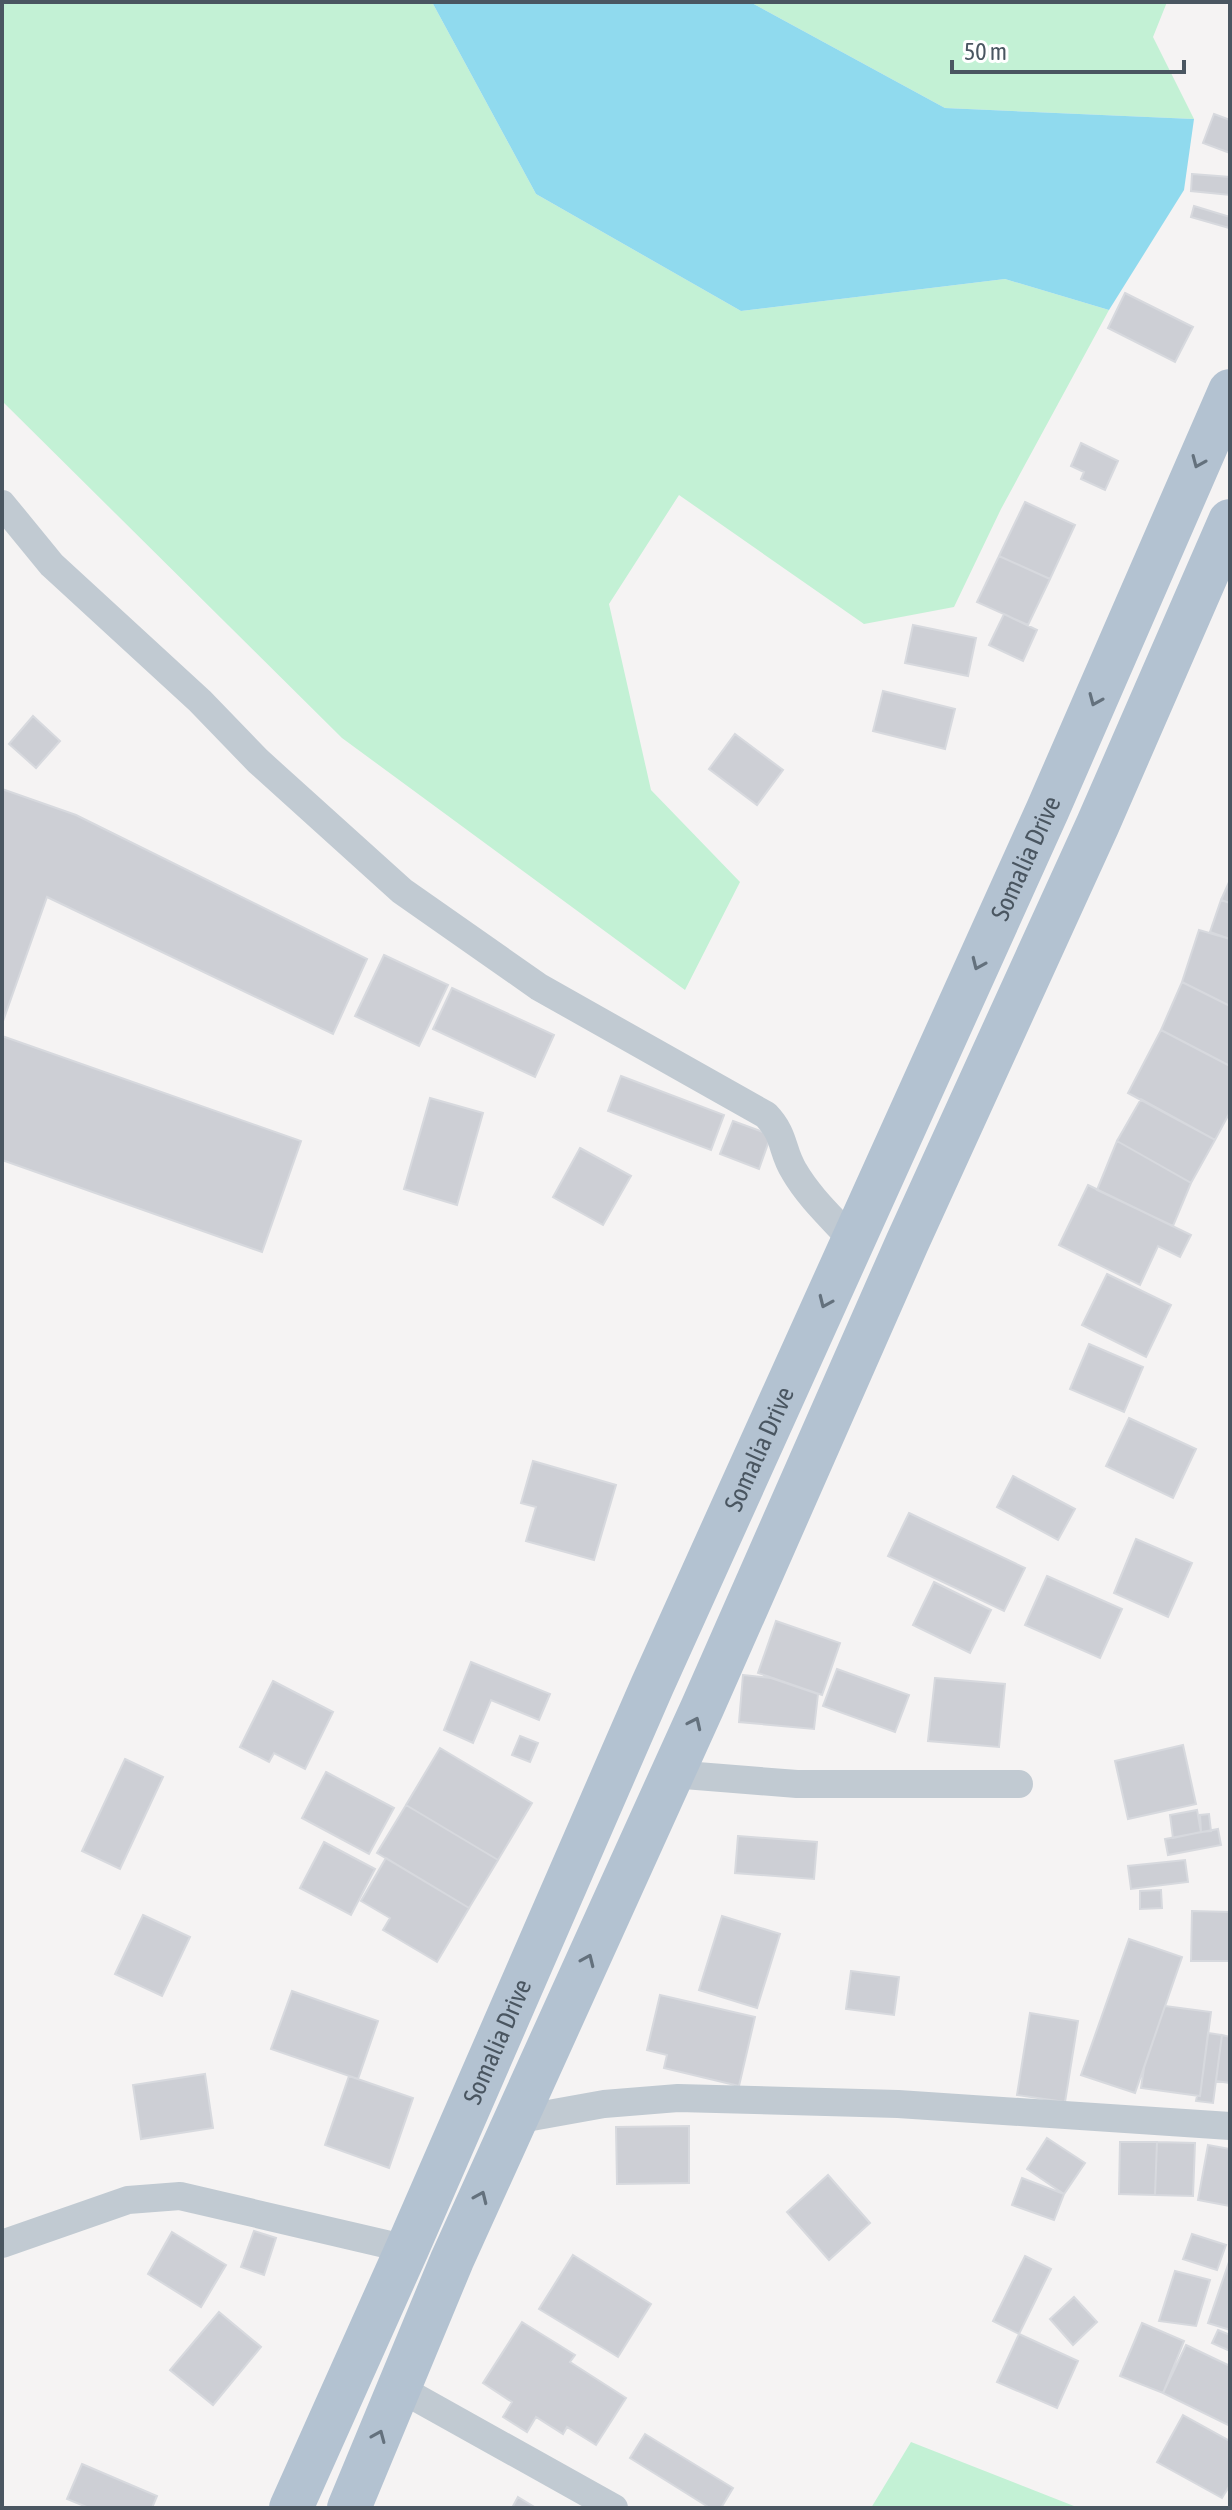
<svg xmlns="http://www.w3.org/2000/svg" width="1232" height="2510" font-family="'Asap Condensed',sans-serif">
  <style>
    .green { fill: #c3f1d5 }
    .water { fill: #90daee }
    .building { fill: #cdcfd5; stroke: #d7d9de; stroke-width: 2 }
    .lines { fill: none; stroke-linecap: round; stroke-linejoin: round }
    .minor { stroke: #c1cad2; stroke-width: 28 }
    .primary { stroke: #b3c2d1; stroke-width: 44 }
    .oneway { stroke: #64717d }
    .labels { text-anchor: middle; stroke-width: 8; stroke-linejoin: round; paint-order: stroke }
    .street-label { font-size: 26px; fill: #4a5661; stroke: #fff }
  </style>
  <rect width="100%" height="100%" fill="#f5f3f3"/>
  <path class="green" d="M2 2H432L536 194 741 311 1005 279 1109 310 1001 509 954 607 864 624 679 495 609 604 651 790 740 882 685 990 342 738 2 401Z
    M750 2H1167L1153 37 1194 119 945 108Z
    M911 2442 1079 2508H871Z"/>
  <path class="water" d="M432 2H750L945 108 1194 119 1184 190 1109 310 1005 279 741 311 536 194Z"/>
  <path class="building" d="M1214 114 1230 120V153L1203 143Z
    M1192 174 1230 177V195L1191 191Z
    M1194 206 1230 217 1229 228 1191 217Z
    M1125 293 1193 327 1175 362 1108 328Z
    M1081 443 1118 461 1105 490 1081 479 1084 472 1071 466Z
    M1025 502 1075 525 1050 579 999 556Z
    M999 556 1050 579 1028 625 977 602Z
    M1004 614 1037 630 1023 661 989 645Z
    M913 625 976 638 968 676 905 663Z
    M883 691 955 709 945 749 873 731Z
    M33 716 60 741 36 768 9 744Z
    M735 734 783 770 757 805 709 769Z
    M2 789 76 815 367 959 333 1034 47 897 2 1024Z
    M1230 880V903L1221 900Z
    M1221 900 1230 903V939L1210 932Z
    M1199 930 1230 939V1006L1182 982Z
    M384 955 448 985 419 1046 355 1016Z
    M1182 982 1230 1006V1066L1161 1030Z
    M452 988 554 1035 535 1077 433 1029Z
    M1161 1030 1230 1066V1112L1215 1140 1128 1093Z
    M2 1036 301 1141 262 1252 2 1160Z
    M621 1076 724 1115 711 1150 608 1111Z
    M430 1098 483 1113 457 1205 404 1189Z
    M1141 1099 1215 1140 1191 1183 1117 1141Z
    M733 1121 771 1135 759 1169 720 1154Z
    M1117 1141 1191 1183 1173 1226 1097 1190Z
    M580 1148 631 1176 603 1225 553 1197Z
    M1088 1185 1191 1235 1180 1257 1158 1246 1140 1285 1059 1245Z
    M1107 1274 1171 1305 1146 1357 1082 1325Z
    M1089 1344 1143 1367 1124 1412 1070 1389Z
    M1129 1418 1196 1449 1173 1498 1106 1466Z
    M533 1461 616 1485 594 1560 526 1541 536 1507 521 1503Z
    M1013 1476 1075 1509 1058 1540 997 1507Z
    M909 1513 1025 1568 1004 1611 888 1556Z
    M1136 1539 1192 1563 1168 1617 1114 1593Z
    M1047 1576 1122 1609 1100 1658 1025 1625Z
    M934 1582 991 1610 970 1653 913 1625Z
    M776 1621 840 1643 822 1695 758 1673Z
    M471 1662 550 1694 539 1720 491 1700 473 1743 444 1730Z
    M837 1669 909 1695 895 1732 823 1706Z
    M743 1675 771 1678 818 1694 814 1729 739 1722Z
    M935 1678 1005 1684 999 1747 928 1741Z
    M273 1681 333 1712 305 1769 274 1753 269 1762 240 1747Z
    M520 1736 538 1743 530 1762 512 1755Z
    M1183 1745 1196 1804 1128 1819 1115 1761Z
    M440 1748 532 1803 498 1860 406 1805Z
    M125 1759 163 1777 120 1869 82 1851Z
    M326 1772 394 1808 369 1854 302 1818Z
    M406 1805 498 1860 469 1908 377 1853Z
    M1197 1810 1201 1832 1173 1838 1170 1815Z
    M1209 1814 1211 1831 1201 1832 1200 1815Z
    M1218 1829 1221 1845 1168 1855 1165 1839Z
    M738 1836 817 1842 814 1879 735 1873Z
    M324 1842 375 1869 351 1915 300 1888Z
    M386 1858 469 1908 437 1962 383 1930 390 1918 361 1901Z
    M1185 1860 1188 1882 1131 1889 1128 1866Z
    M1161 1890 1162 1908 1140 1909V1891Z
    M1192 1911 1230 1912V1961H1191Z
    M143 1915 190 1937 162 1996 115 1974Z
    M722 1916 780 1934 757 2008 699 1990Z
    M1129 1939 1182 1957 1135 2093 1081 2075Z
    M851 1971 899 1977 894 2015 846 2009Z
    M292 1991 378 2021 358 2079 271 2049Z
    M660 1995 755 2017 739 2086 664 2068 667 2055 647 2050Z
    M1165 2006 1211 2012 1200 2096 1141 2088 1144 2068Z
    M1030 2013 1078 2021 1065 2102 1017 2095Z
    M1208 2033 1222 2035 1213 2103 1196 2101 1197 2096H1200Z
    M1222 2035 1230 2037V2083L1216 2081Z
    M205 2074 213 2128 141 2139 133 2085Z
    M349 2076 413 2098 389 2168 325 2145Z
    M689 2126V2183L617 2184 616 2127Z
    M1047 2138 1085 2163 1064 2194 1027 2169Z
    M1120 2142H1157L1155 2195 1119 2194Z
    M1157 2142 1195 2143 1193 2196 1155 2195Z
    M1208 2145 1230 2149V2206L1198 2200Z
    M828 2175 870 2223 829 2260 787 2212Z
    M1022 2178 1064 2194 1054 2220 1012 2205Z
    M254 2231 276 2238 264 2275 241 2267Z
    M172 2232 226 2265 201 2307 148 2274Z
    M1192 2234 1226 2245 1217 2270 1183 2259Z
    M573 2255 651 2304 618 2357 539 2309Z
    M1025 2256 1051 2269 1019 2334 993 2321Z
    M1230 2259V2330L1208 2323Z
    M1175 2271 1210 2280 1196 2326 1159 2321Z
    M1074 2297 1097 2322 1073 2345 1050 2319Z
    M219 2312 261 2347 213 2405 170 2370Z
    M522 2322 575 2355 570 2362 626 2398 596 2445 567 2427 563 2434 536 2417 527 2432 503 2417 512 2402 483 2383Z
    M1142 2323 1184 2341 1163 2393 1120 2376Z
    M1218 2330 1230 2335V2351L1212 2343Z
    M1019 2334 1078 2361 1057 2408 997 2382Z
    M1186 2345 1230 2366V2426L1163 2393Z
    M1183 2415 1230 2441V2485L1222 2498 1157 2462Z
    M645 2434 733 2488 721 2508H710L630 2458Z
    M82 2464 157 2496 152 2508H89L67 2499Z
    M518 2497 536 2508H512Z"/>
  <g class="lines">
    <path class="minor" d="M2 504 52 565 200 701 258 761 402 891 539 987 766 1115C786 1136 781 1150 794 1171 809 1197 832 1218 852 1240
      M672 1774 797 1784H1019
      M515 2120 604 2104 678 2098 898 2104 1230 2126
      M2 2244 128 2200 180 2196 407 2249
      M399 2388 614 2508"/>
    <g class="primary">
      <path id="s1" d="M291 2508 407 2249 652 1686 1048 809 1230 391"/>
      <path d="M349 2508 452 2260 703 1706 907 1243 1098 824 1230 521"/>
    </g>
  </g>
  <defs><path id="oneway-chevron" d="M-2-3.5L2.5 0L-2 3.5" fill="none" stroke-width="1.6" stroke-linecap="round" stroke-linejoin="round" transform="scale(2)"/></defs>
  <g class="oneway">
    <use href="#oneway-chevron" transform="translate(1198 462) rotate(113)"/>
    <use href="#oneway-chevron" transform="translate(1095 700) rotate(113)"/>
    <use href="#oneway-chevron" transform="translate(978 964) rotate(114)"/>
    <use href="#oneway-chevron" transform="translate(825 1302) rotate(114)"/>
    <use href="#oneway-chevron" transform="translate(695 1723) rotate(-65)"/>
    <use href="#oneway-chevron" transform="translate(588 1960) rotate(-66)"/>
    <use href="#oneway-chevron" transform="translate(481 2197) rotate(-66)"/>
    <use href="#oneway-chevron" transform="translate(379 2436) rotate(-67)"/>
  </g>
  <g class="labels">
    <g class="street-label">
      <text dy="9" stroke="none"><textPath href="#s1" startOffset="1806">Somalia Drive</textPath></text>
      <text dy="9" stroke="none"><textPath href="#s1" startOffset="1158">Somalia Drive</textPath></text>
      <text dy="9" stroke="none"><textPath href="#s1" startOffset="510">Somalia Drive</textPath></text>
    </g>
  </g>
  <rect width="1232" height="2510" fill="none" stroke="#4a5661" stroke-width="8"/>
  <path d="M952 60v12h232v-12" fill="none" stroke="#4a5661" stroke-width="4"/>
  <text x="964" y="60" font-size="24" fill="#4a5661" stroke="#ffffff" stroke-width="6" paint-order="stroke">50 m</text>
</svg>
